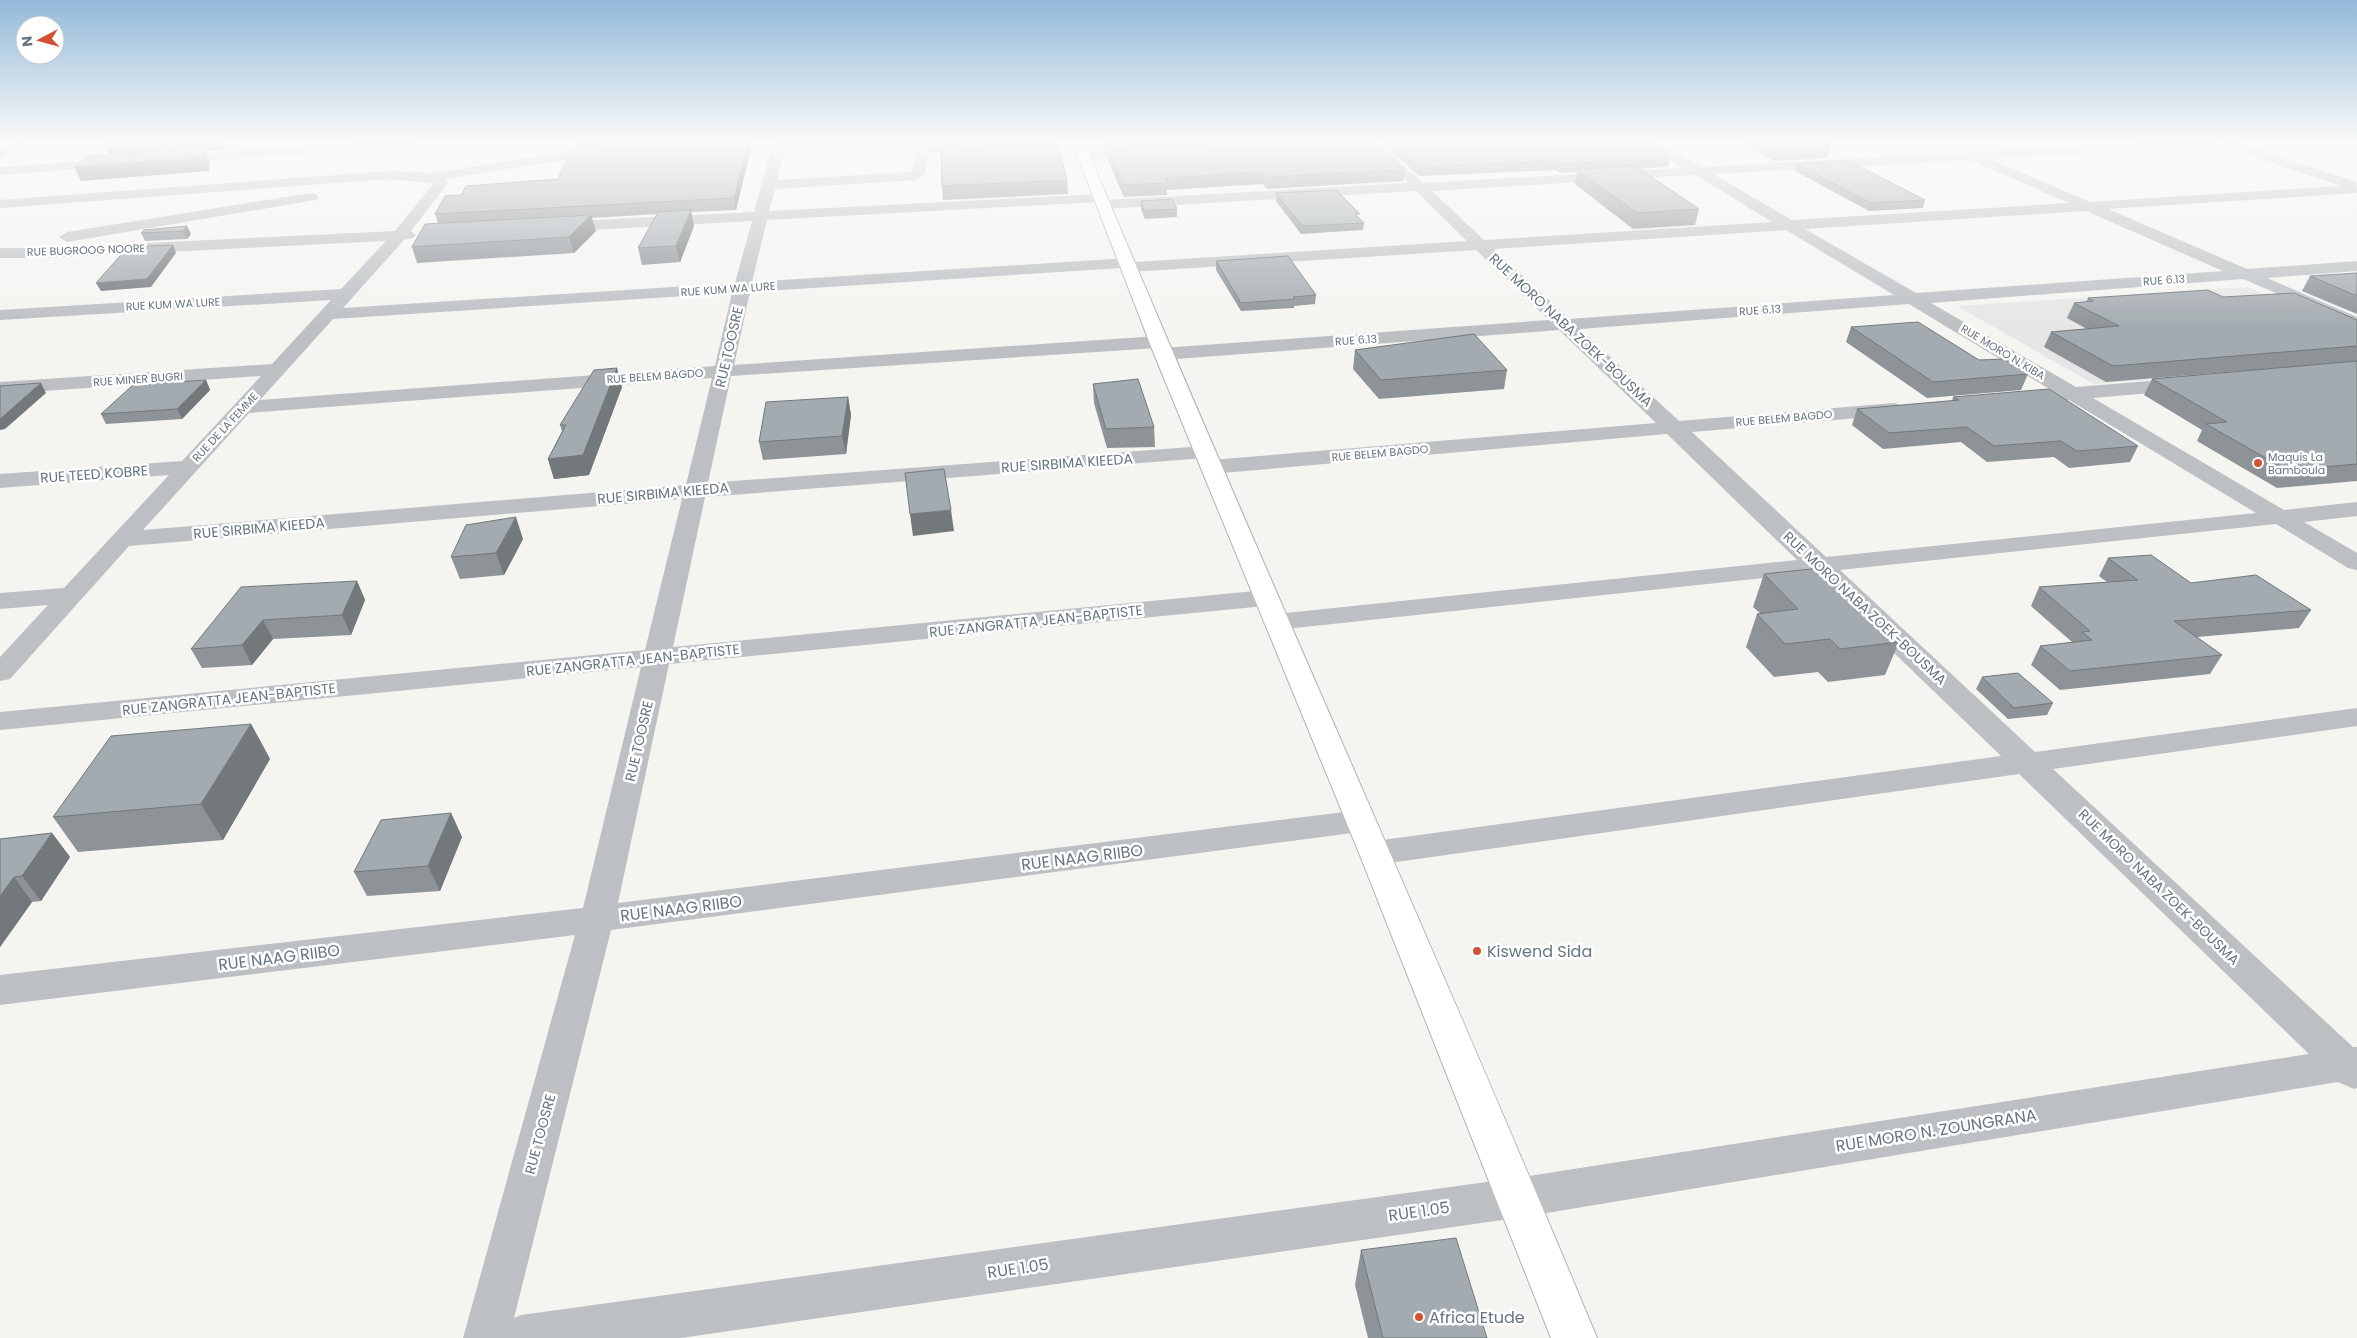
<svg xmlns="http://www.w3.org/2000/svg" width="2357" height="1338" font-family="Poppins,sans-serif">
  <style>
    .built { fill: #e5e6e5 }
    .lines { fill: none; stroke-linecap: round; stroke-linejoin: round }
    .secondary-casing { stroke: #aeb4b7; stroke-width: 2 }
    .street { fill: #bcc0c3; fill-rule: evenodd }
    .secondary { fill: #fff; fill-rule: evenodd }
    .wall { fill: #8d9397 }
    .shaded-wall { fill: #73787b }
    .building { fill: #a4abb0; stroke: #73787b }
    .poi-dot { fill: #d15334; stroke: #fff; stroke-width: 2 }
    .labels { text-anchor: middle; stroke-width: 5; stroke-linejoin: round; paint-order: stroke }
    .far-street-label { font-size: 11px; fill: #66757f; stroke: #fff }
    .far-poi-label { font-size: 11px; fill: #66757f; stroke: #fff; text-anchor: start }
    .street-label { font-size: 14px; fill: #66757f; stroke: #fff }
    .near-street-label { font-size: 16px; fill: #66757f; stroke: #fff }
    .near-poi-label { font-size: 16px; fill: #66757f; stroke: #fff; text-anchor: start }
  </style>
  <rect width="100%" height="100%" fill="#f4f4f1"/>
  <path class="built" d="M2247 287 2357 334V363L2094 384 1957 306Z"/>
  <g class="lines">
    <g class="secondary-casing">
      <path id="secondary" d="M1072 142H1084C1251 543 1431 937 1597 1338H1551L1359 853 1154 354Z"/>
    </g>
    <path class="street" d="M14 142H29L0 160V150Z
      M360 142H419L413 146 170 163 163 159 170 155Z
      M628 142H657L651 146 445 179 448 183 411 231 416 235 413 238 404 240 343 308 735 283 752 221 556 232 548 227 556 222 754 212 773 142H905L899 146 785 150 777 180 912 172 914 158 910 142H924L928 158 925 174 915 180 775 189 769 211 1100 194 1105 195 1107 198 1105 200 1408 183 1366 142H1379L1423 183 1683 168 1643 142H1658L1701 167 2147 142H2218L2212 146 1990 159 2090 202 2340 186 2220 145 2219 142H2237L2356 182 2357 193 2108 209 2247 269 2357 261V271L2267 278 2357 317V328L2243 279 1931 303 2076 387 2186 378 2193 380 2196 384 2193 388 2186 390 2093 398 2284 510 2357 502V516L2304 522 2357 553V570L2348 568 2276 524 1840 570 2035 752 2357 708V726L2053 769 2353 1047H2357V1088L2354 1089 2338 1082 1516 1218 681 1338H463L575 935 0 1005V975L583 908 641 667 0 730V712L645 650 682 499 129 546 10 679 0 681V657L48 605 0 609V593L64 588 169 475 0 488V474L182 461 261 376 0 394V382L272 364 331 300 0 320V310L341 289 386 241 44 258H0V248H44L395 231 434 183 389 179 0 208V200L389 171 433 173ZM1970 160 2069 203 1792 220 1713 174ZM1696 175 1772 222 1484 240 1432 191ZM1416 191 1467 241 1135 262 1128 258 752 282 767 220 1097 202 1096 205 1098 208 1103 209ZM2086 211 2223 271 1916 293 1805 229ZM1786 230 1894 295 1569 319 1494 249ZM1476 250 1549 320 1163 348 1156 350 1154 354 1156 358 1163 360 1559 330 1656 423 1211 460 1203 462 1200 467 1203 472 1211 474 1667 434 1797 560 1276 614 1267 616 1263 622 1267 628 1276 630 1811 573 2001 756 1375 841 1363 845 1359 853 1363 861 1375 865 2019 774 2309 1054 1516 1178 521 1315 514 1318 611 930 1360 832 1371 829 1376 821 1371 813 1360 810 618 903 669 664 1265 606 1274 603 1278 598 1274 593 1265 590 673 647 705 497 1205 458 1213 457 1216 452 1213 447 1205 446 708 483 731 376 1158 348 1164 346 1167 342 1164 338 1158 336 734 365 750 292 1122 268 1129 272ZM732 293 715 366 260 400 333 319ZM1909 304 2051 390 2015 394 2012 398 2015 402 2022 404 2069 400 2256 513 1826 557 1692 432 1894 415 1901 413 1904 409 1901 405 1894 403 1679 421 1580 329ZM712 378 686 485 143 530 249 413Z
      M1144 149 1151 153 1149 156 1083 160 1076 156 1083 152Z
      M112 159 119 163 117 166 0 175V167Z
      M311 193 316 194 318 197 316 200 67 242 59 237 67 232Z"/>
    <use href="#secondary" class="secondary"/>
  </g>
  <path class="wall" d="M901 142H909L910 150H902Z
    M926 142H1056V145L1067 180 1068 194 943 200 942 186 941 152H928Z
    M1100 142H1374L1405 170 1403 181 1267 189 1263 184 1167 190V195L1124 197 1108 161V149L1153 147 1103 149Z
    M1381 142H1646L1670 158 1668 167 1638 169 1699 209 1695 225 1633 229 1575 184 1577 172 1560 173 1556 170 1419 176Z
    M1739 142H1825L1831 145 1827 158 1775 161Z
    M750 153 736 210 691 212 694 226 680 262 642 265 638 248 657 214 592 218 596 231 574 253 417 263 412 247 438 223 435 214 461 195 558 179Z
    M1797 164 1925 200 1923 208 1869 211 1795 171Z
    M1276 193 1359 218 1364 223 1363 230 1301 234 1276 201Z
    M1141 201 1177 209V217L1145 219 1141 209Z
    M187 226 191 234 187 239 145 241 141 233Z
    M1216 261 1316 295 1315 304 1294 306V308L1241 311 1216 270Z
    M2357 273V314L2302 291 2310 276Z
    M2223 297 2357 320V481L2277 488 2197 441 2202 430 2144 395 2152 379 2252 370 2106 382 2044 347 2051 332 2087 329 2067 318 2074 303 2086 302 2088 298Z
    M1851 327 1979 360 2028 374 2021 390 1927 398 1846 342Z
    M1355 350 1507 370 1504 389 1379 399 1353 369Z
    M206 380 210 390 182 419 106 424 101 414Z
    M1093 384 1154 427 1155 447 1107 448 1094 403Z
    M622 387 589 475 554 479 548 459 562 431 560 425Z
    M848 397 851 415 846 454 763 460 759 442Z
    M1953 397 2138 446 2130 462 2069 468 2054 457 1987 462 1961 442 1883 449 1852 425 1857 409 1952 401Z
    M523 539 504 575 460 579 451 557Z
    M2108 558 2191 583 2311 610 2299 628 2197 637 2222 655 2210 674 2060 690 2031 665 2040 646 2072 642 2031 606 2039 587 2107 582 2099 576Z
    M1764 574 1899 642 1885 675 1828 682 1818 672 1774 677 1746 647 1757 614 1760 613 1753 607Z
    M357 581 365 600 351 635 273 639 252 665 202 668 191 649Z
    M1982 677 2053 703 2047 715 2008 719 1976 689Z
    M251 724 270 759 223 840 78 852 53 817Z
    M451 813 462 837 440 891 367 896 354 872Z
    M52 833 70 857 41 901 32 902 0 947V839Z
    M1361 1250 1487 1338H1368L1355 1285Z"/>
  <path class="shaded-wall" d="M128 142H229L221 150 205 151 210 162 209 171 81 181 74 167 110 158 103 144Z
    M577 142H617L579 148Z
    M748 142H755L750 153 736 210 734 198Z
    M691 210 694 226 680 262 676 246Z
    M591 215 596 231 574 253 569 237Z
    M187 226 191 234 187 239 183 231Z
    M173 245 176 253 151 287 101 291 96 283Z
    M617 368 622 387 589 475 554 479 548 459Z
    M206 380 210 390 182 419 177 409Z
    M41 383 46 393 5 429 0 430V419Z
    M848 397 851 415 846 454 842 436Z
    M951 510 954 531 913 536 910 514Z
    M516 517 523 539 504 575 496 553Z
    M357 581 365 600 351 635 342 615Z
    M263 620 273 639 252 665 242 645Z
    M251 724 270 759 223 840 201 804Z
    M451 813 462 837 440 891 428 866Z
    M52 833 70 857 41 901 22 876Z
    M14 877 32 902 0 947V896Z"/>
  <path class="building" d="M105 142H128L103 144Z
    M618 142H748L734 198 435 214 445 196 461 195 466 186 558 179 571 149Z
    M1251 142H1374L1405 170 1267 177 1263 172 1165 178 1167 183 1124 185 1108 149Z
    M1391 142H1646L1670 158 1562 164 1558 161 1420 167Z
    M1768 142H1825L1831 145 1779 148Z
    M1058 145 1067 180 942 186 941 150Z
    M204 148 203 157 74 167 87 156Z
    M1849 161 1925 200 1871 203 1797 164Z
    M1635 166 1699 209 1637 213 1577 170Z
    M1336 190 1360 214H1355L1364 223 1302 226 1276 193Z
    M1172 199 1177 209 1144 211 1141 201Z
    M691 210 676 246 638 248 658 212Z
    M591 215 569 237 412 247 425 224Z
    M187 226 183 231 141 233 144 230Z
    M173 245 147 279 96 283 128 247Z
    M1288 256 1316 295 1293 297 1295 299 1241 303 1216 261Z
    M2357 273V296L2310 276Z
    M2208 290 2223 297 2294 293 2357 320V346L2113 366 2051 332 2119 326 2074 303 2093 301 2088 298Z
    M1918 322 1979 360 2004 359 2028 374 1933 382 1851 327Z
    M1474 334 1507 370 1381 380 1355 350Z
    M2357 361V453H2356L2357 454V464L2287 470 2206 424 2227 422 2152 379Z
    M617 368 583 455 548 459 566 425H560L594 370Z
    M1138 379 1154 427 1106 429 1093 384Z
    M206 380 177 409 101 414 133 385Z
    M41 383 0 419V386Z
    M2049 389 2138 446 2077 451 2061 441 1994 446 1967 427 1889 433 1857 409 1959 400 1953 397Z
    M848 397 842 436 759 442 766 402Z
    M944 469 951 510 910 514 905 473Z
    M516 517 496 553 451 557 466 525Z
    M2151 555 2191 583 2256 575 2311 610 2174 621 2222 655 2070 671 2040 646 2092 640 2082 632 2090 631 2039 587 2138 580 2108 558Z
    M1821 568 1899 642 1840 649 1830 639 1785 644 1757 614 1798 609 1764 574Z
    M357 581 342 615 263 620 242 645 191 649 241 587Z
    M2018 673 2053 703 2014 708 1982 677Z
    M251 724 201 804 53 817 111 736Z
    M451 813 428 866 354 872 381 820Z
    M52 833 22 876 14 877 0 896V839Z
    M1456 1238 1487 1338H1383L1361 1250Z"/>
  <linearGradient id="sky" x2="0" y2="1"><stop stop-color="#93b9d9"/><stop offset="0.43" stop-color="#fafaf9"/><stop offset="1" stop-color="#fafaf9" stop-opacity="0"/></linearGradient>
  <rect width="2357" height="329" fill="url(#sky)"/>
  <g class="poi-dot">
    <circle cx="2258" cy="463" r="5"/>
    <circle cx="1477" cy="951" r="5"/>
    <circle cx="1419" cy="1317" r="5"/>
  </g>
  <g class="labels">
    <g class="far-street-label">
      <text transform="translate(86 250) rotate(-2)" y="4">RUE BUGROOG NOORE</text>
      <text transform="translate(2164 280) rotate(-4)" y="4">RUE 6.13</text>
      <text transform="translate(728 289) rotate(-4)" y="4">RUE KUM WA LURE</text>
      <text transform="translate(173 304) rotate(-3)" y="4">RUE KUM WA LURE</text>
      <text transform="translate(1760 310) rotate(-4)" y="4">RUE 6.13</text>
      <text transform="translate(1356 340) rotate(-4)" y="4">RUE 6.13</text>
      <text transform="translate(2003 352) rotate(31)" y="4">RUE MORO N. KIBA</text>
      <text transform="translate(655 376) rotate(-4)" y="4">RUE BELEM BAGDO</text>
      <text transform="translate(138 379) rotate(-4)" y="4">RUE MINER BUGRI</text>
      <text transform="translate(1784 418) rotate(-5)" y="4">RUE BELEM BAGDO</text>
      <text transform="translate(225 427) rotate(-47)" y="4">RUE DE LA FEMME</text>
      <text transform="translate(1380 453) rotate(-5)" y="4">RUE BELEM BAGDO</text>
    </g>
    <g class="far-poi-label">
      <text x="2268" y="461">Maquis La<tspan x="2268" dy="13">Bamboula</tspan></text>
    </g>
    <g class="street-label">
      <text transform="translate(1571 330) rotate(43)" y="5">RUE MORO NABA ZOEK-BOUSMA</text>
      <text transform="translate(729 347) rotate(-77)" y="5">RUE TOOSRE</text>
      <text transform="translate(1067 463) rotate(-4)" y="5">RUE SIRBIMA KIEEDA</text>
      <text transform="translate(94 474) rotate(-4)" y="5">RUE TEED KOBRE</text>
      <text transform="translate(663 493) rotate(-5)" y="5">RUE SIRBIMA KIEEDA</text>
      <text transform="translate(259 528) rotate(-5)" y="5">RUE SIRBIMA KIEEDA</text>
      <text transform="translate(1865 608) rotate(43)" y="5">RUE MORO NABA ZOEK-BOUSMA</text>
      <text transform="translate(1036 621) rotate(-6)" y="5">RUE ZANGRATTA JEAN-BAPTISTE</text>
      <text transform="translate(633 660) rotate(-6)" y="5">RUE ZANGRATTA JEAN-BAPTISTE</text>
      <text transform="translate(229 699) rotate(-6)" y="5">RUE ZANGRATTA JEAN-BAPTISTE</text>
      <text transform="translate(639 741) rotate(-77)" y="5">RUE TOOSRE</text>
      <text transform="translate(2159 887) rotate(44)" y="5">RUE MORO NABA ZOEK-BOUSMA</text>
      <text transform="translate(540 1134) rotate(-75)" y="5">RUE TOOSRE</text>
    </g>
    <g class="near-street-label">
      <text transform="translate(1082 857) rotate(-7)" y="6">RUE NAAG RIIBO</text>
      <text transform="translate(681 908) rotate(-7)" y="6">RUE NAAG RIIBO</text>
      <text transform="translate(279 957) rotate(-7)" y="6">RUE NAAG RIIBO</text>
      <text transform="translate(1936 1130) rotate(-9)" y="6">RUE MORO N. ZOUNGRANA</text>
      <text transform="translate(1419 1211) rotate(-8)" y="6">RUE 1.05</text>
      <text transform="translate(1018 1268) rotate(-8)" y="6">RUE 1.05</text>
    </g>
    <g class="near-poi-label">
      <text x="1487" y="957">Kiswend Sida</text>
      <text x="1429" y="1323">Africa Etude</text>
    </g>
  </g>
  <g transform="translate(40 40) rotate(264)"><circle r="24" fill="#ffffff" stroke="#c2c8cc"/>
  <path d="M0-4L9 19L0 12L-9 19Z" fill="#d15334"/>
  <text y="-8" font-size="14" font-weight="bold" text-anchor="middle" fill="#66757f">N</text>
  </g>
</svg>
